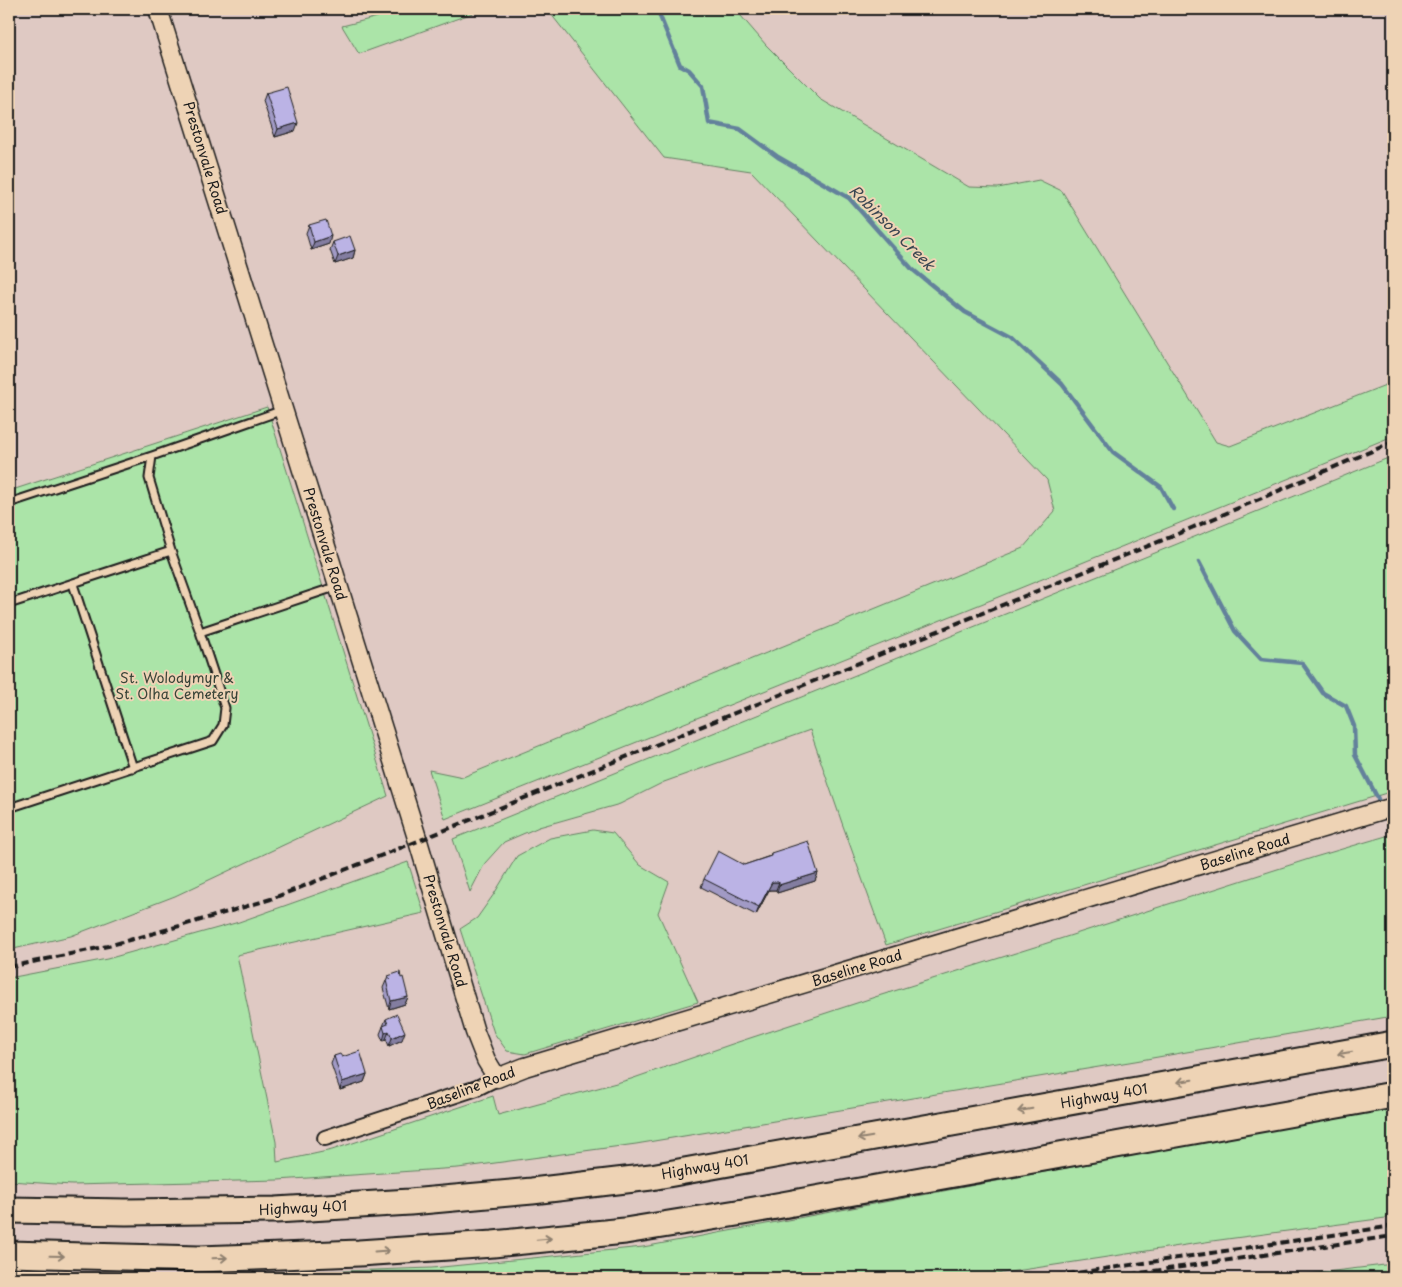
<svg xmlns="http://www.w3.org/2000/svg" width="1402" height="1287" font-family="'Playpen Sans',sans-serif">
  <style>
    .green { fill: #abe4a8; stroke: #648062 }
    .lines { fill: none; stroke-linecap: round; stroke-linejoin: round }
    .stream { stroke: #63819b; stroke-width: 4.5 }
    .service-casing { stroke: #1c1c1c; stroke-width: 11 }
    .minor-casing { stroke: #1c1c1c; stroke-width: 18 }
    .tertiary-casing { stroke: #1c1c1c; stroke-width: 21 }
    .motorway-casing { stroke: #1c1c1c; stroke-width: 29 }
    .service { stroke: #eed3b5; stroke-width: 7 }
    .minor { stroke: #eed3b5; stroke-width: 14 }
    .tertiary { stroke: #eed3b5; stroke-width: 18 }
    .motorway { stroke: #eed3b5; stroke-width: 25 }
    .rail { stroke: #1c1c1c; stroke-width: 4; stroke-dasharray: 8 4; stroke-linecap: butt }
    .wall { fill: #a19ac5; stroke: #1c1c1c }
    .shaded-wall { fill: #837da0; stroke: #1c1c1c }
    .building { fill: #bbb3e5; stroke: #1c1c1c }
    .oneway { stroke: #908170 }
    .labels { text-anchor: middle; stroke-width: 4; stroke-linejoin: round; paint-order: stroke }
    .street-label { font-size: 14px; fill: #1c1c1c; stroke: #eed3b5 }
    .park-label { font-size: 14px; fill: #394438; stroke: #eed3b5 }
    .water-label { font-size: 15px; font-style: italic; fill: #3a4651; stroke: #eed3b5 }
  </style>
  <rect width="100%" height="100%" fill="#dfc9c3"/>
  <filter id="ink" filterUnits="userSpaceOnUse"><feTurbulence type="fractalNoise" baseFrequency=".02" numOctaves="2"/><feDisplacementMap in="SourceGraphic" scale="10" xChannelSelector="R" yChannelSelector="G"/><feConvolveMatrix kernelMatrix="1 2 1 2 8 2 1 2 1" color-interpolation-filters="sRGB"/></filter>
  <g filter="url(#ink)">
    <path class="green" d="M384 9H484L359 54 342 26 378 17Z
      M547 9H735L766 45 820 99 969 187 998 188 1039 180 1062 191 1216 442 1230 446 1393 382V436L986 602 445 819 429 770 463 777 1023 548 1055 511 1047 480 751 171 664 158Z
      M267 407 388 796 175 896 71 936 9 950V491Z
      M1393 456V791L886 945 842 823 810 730 664 782 620 804 539 827 504 842 485 863 470 892 453 839Z
      M593 830 613 833 640 865 669 882 658 913 698 1002 525 1054 507 1051 494 1033 460 929 477 918 494 894 517 856 550 838Z
      M1393 834V1016L1135 1061 636 1144 458 1168 278 1180 72 1185 9 1181V978L107 959 239 922 408 862 424 913 237 955 276 1142 277 1162 332 1150 493 1096 498 1115 631 1079 735 1043 875 997 1041 945 1315 857Z
      M1393 1107V1217L1212 1241 970 1278H46L165 1277 432 1268 643 1247Z
      M1393 1264V1278H1275Z"/>
    <g class="lines">
      <path class="stream" d="M657 9 680 65 689 70 703 86 709 123 740 129 778 157 849 198 912 269 965 312 1012 337 1062 384 1113 452 1161 487 1173 509
        M1199 562 1235 631 1261 659 1302 663 1323 693 1346 706 1354 726 1355 755 1378 799
        M1389 821 1393 828"/>
      <g class="service-casing">
        <path id="service" d="M152 456 149 478 171 551 200 632
          M9 503 152 456 283 410
          M73 584 133 768
          M9 604 171 551
          M9 808 213 741 223 725 225 708 200 632 338 586"/>
      </g>
      <g class="minor-casing">
        <path id="minor" d="M325 1138 477 1088 497 1078"/>
      </g>
      <g class="tertiary-casing">
        <path id="tertiary" d="M158 9 418 841 475 1032 486 1060 497 1078 525 1067 1393 807"/>
      </g>
      <g class="motorway-casing">
        <path id="motorway" d="M9 1210 126 1212 276 1210 410 1202 532 1191 651 1177 1393 1044
          M9 1254 199 1259 359 1253 493 1244 625 1231 743 1212 1393 1095"/>
      </g>
      <use href="#service" class="service"/>
      <use href="#minor" class="minor"/>
      <use href="#tertiary" class="tertiary"/>
      <use href="#motorway" class="motorway"/>
      <path class="rail" d="M9 967 108 946 194 922 271 899 418 841 1168 538 1393 442
        M1043 1278 1393 1226
        M1106 1278 1393 1236"/>
    </g>
    <path class="wall" d="M266 93 295 131 275 137 263 101Z
      M309 225 329 244 311 250 306 233Z
      M333 242 355 250 353 258 335 264 330 250Z
      M771 853 818 873 815 881 777 893 776 890H769L756 915 701 887 704 879 770 856Z
      M388 976 408 997 405 1004 389 1009 383 988Z
      M386 1019 402 1040 389 1046 386 1039 383 1041 380 1034Z
      M334 1056 342 1057 367 1074 364 1082 340 1090 331 1064Z"/>
    <path class="shaded-wall" d="M298 123 295 131 275 137 278 129Z
      M331 236 329 244 311 250 314 242Z
      M355 250 353 258 335 264 338 256Z
      M818 873 815 881 777 893 779 885Z
      M772 882H779L776 890H769L756 915 759 907Z
      M408 997 405 1004 389 1009 391 1001Z
      M389 1031 386 1039 383 1041 385 1033Z
      M405 1032 402 1040 389 1046 392 1038Z
      M367 1074 364 1082 340 1090 342 1082Z"/>
    <path class="building" d="M287 87 298 123 278 129 266 93Z
      M326 220 331 236 314 242 309 225Z
      M350 236 355 250 338 256 333 242Z
      M808 841 818 873 779 885V882H772L759 907 704 879 718 851 744 865 771 856V853Z
      M400 972 401 978 403 977 408 997 391 1001 386 980 390 979 388 976Z
      M397 1014 405 1032 392 1038 389 1031 385 1033 383 1026 388 1024 386 1019Z
      M360 1051 367 1074 342 1082 334 1056 340 1054 342 1057Z"/>
    <defs><path id="oneway-shaft" d="M-6 0H5M1.5-3L5.5 0L1.5 3" fill="none" stroke-width="1.6" stroke-linecap="round" stroke-linejoin="round" transform="scale(1.25)"/></defs>
    <g class="oneway">
      <use href="#oneway-shaft" transform="translate(1345 1053) rotate(170)"/>
      <use href="#oneway-shaft" transform="translate(1185 1081) rotate(170)"/>
      <use href="#oneway-shaft" transform="translate(1025 1110) rotate(170)"/>
      <use href="#oneway-shaft" transform="translate(865 1138) rotate(170)"/>
      <use href="#oneway-shaft" transform="translate(544 1239) rotate(-5)"/>
      <use href="#oneway-shaft" transform="translate(382 1251) rotate(-4)"/>
      <use href="#oneway-shaft" transform="translate(57 1256) rotate(1)"/>
      <use href="#oneway-shaft" transform="translate(220 1258) rotate(-2)"/>
    </g>
  </g>
  <g class="labels">
    <g class="street-label">
      <text transform="translate(205 158) rotate(73)" y="5">Prestonvale Road</text>
      <text transform="translate(325 544) rotate(73)" y="5">Prestonvale Road</text>
      <text transform="translate(1245 852) rotate(-17)" y="5">Baseline Road</text>
      <text transform="translate(445 931) rotate(73)" y="5">Prestonvale Road</text>
      <text transform="translate(857 968) rotate(-17)" y="5">Baseline Road</text>
      <text transform="translate(471 1088) rotate(-21)" y="5">Baseline Road</text>
      <text transform="translate(1104 1096) rotate(-10)" y="5">Highway 401</text>
      <text transform="translate(705 1167) rotate(-10)" y="5">Highway 401</text>
      <text transform="translate(303 1208) rotate(-3)" y="5">Highway 401</text>
    </g>
    <g class="park-label">
      <text x="177" y="683">St. Wolodymyr &amp;<tspan x="177" dy="16">St. Olha Cemetery</tspan></text>
    </g>
    <g class="water-label">
      <text transform="translate(892 228) rotate(45)" y="5">Robinson Creek</text>
    </g>
  </g>
  <rect width="1402" height="1287" fill="none" stroke="#eed3b5" stroke-width="30"/>
  <rect x="15" y="15" width="1372" height="1257" fill="none" stroke="#1c1c1c" stroke-width="2" filter="url(#ink)"/>
</svg>
